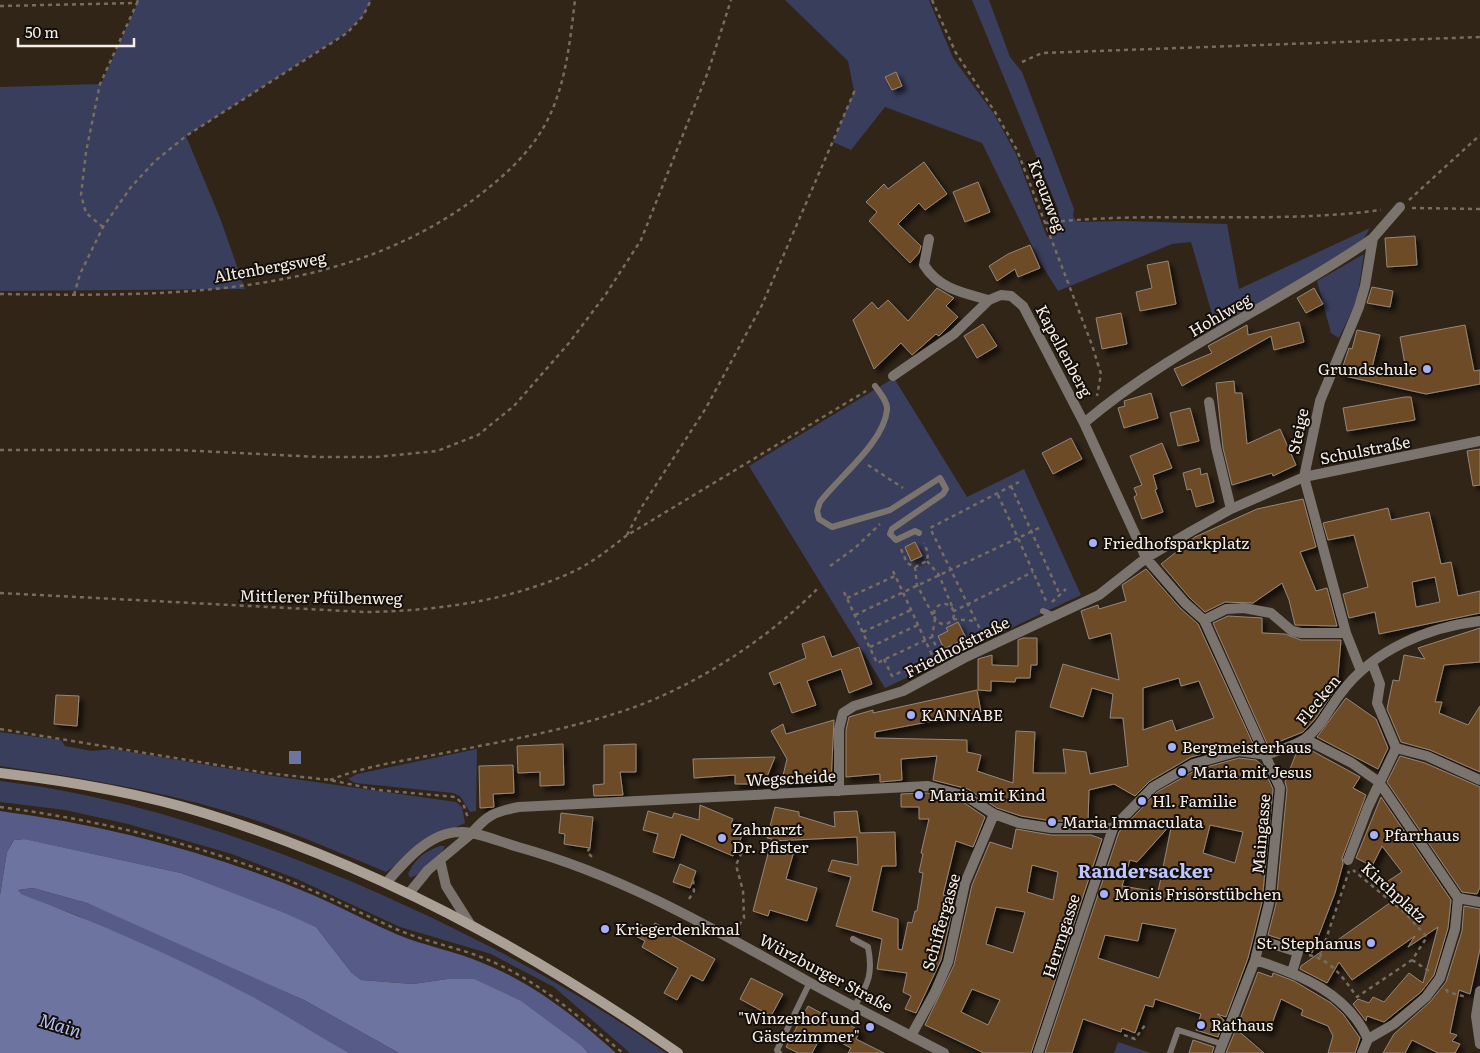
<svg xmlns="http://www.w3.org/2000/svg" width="1480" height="1053" font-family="Literata,serif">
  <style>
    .green { fill: #3a3e5d }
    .forest { fill: #565c87 }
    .water { fill: #6e74a0 }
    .building { fill: #6c4b26; stroke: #958678; fill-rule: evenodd; filter: url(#shadow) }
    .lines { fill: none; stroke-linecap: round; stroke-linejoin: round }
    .path { stroke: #776c61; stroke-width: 2.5; stroke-dasharray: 4 4; stroke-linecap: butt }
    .service { stroke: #7b746e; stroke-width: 6 }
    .minor { stroke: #7b746e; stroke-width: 10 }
    .tertiary { stroke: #7b746e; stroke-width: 10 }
    .secondary { stroke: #aaa096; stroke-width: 10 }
    .poi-dot { fill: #a6b1fc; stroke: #140f0a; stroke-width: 2 }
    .labels { text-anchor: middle; stroke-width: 4; stroke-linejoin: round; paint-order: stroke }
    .street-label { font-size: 16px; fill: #f7efe7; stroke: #140f0a }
    .poi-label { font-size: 16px; fill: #f7efe7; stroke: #140f0a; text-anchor: start }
    .water-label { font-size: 18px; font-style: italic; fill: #b5bef5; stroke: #140f0a }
    .quarter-label { font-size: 19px; font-weight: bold; fill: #bdc6ff; stroke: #140f0a }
  </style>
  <defs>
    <filter id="shadow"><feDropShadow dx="4.5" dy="4.5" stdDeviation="2.5" flood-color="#0009"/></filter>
  </defs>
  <rect width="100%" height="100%" fill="#312518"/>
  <path class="green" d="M139 0H371L363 16 346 33 186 136 220 218 245 289 0 291V87L101 84Z
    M785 0H929L953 58 994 114 1016 154 1047 237 1052 235 1048 225 1059 216 1058 209 972 0H989L1010 57 1022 72 1074 209 1073 216 1077 222 1122 221 1227 224 1239 289 1370 228 1364 238 1354 246 1217 331 1191 242 1172 244 1058 291 1041 264 982 143 885 107 851 150 833 142 854 91 848 61Z
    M1364 254 1357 300 1339 338 1331 333 1317 281Z
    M894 378 967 497 1024 469 1081 595 885 688 749 466Z
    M0 732 61 740 65 746 92 751 113 749 266 775 456 802 462 807 465 823 443 833 386 872C333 850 281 827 226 811 153 789 76 777 0 766Z
    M477 749 476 811 470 812 460 796 453 793 355 783 348 779 357 774Z
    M0 781C124 796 240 835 355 883 466 931 566 983 666 1053H630L554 987 491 954 400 927 297 879 232 854 128 824 65 810 0 802Z
    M440 846H445C440 859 422 874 410 878L408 874C415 859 425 851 440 846Z
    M1118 1042 1151 1053H1114Z"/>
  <path class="forest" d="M0 811C107 825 213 853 313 895 341 907 368 922 396 934 424 946 456 951 485 964 534 984 577 1018 616 1053H588L583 1047 447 979 413 984 361 980 351 972 316 927 181 873 23 839 14 840 7 852 0 895Z
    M33 888 87 903 163 935 304 1000 399 1053H349L78 916 20 894 18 890Z"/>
  <path class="water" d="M289 751H301V764H289Z
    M24 839 181 873 282 912 316 927 351 972 361 980 413 984 447 979H474L521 1001 583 1047 588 1053H399L304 1000 87 903 33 888 18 890 21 894C98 923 174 956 247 994 282 1012 314 1034 349 1053H0V895L7 852 14 840Z"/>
  <path class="building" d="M896 72 902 86 892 90 885 77Z
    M924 162 947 194 925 210 919 203 898 224 921 246 919 253 910 263 869 221 877 212 866 202 884 184 888 189Z
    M978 182 990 212 965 222 953 192Z
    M1415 236 1417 265 1387 267 1385 238Z
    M1030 245 1040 268 1018 277 1015 269 997 281 989 266 1008 254Z
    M1168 261 1176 304 1140 311 1136 292 1152 288 1147 265Z
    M1372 287 1393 291 1390 307 1367 303Z
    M937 288 954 298 946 306 958 317 939 336 936 334 912 355 901 343 874 369 853 320 872 302 878 309 888 300 908 321Z
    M1314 288 1323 304 1306 313 1297 298Z
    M1121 313 1127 344 1102 349 1096 318Z
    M1299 322 1304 342 1274 350 1271 336 1182 386 1174 369 1212 353 1208 346 1247 325 1248 335Z
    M983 324 997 346 977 358 964 336Z
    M1465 325 1474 371 1480 370V384L1426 394 1340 375 1349 348 1352 349 1357 330 1380 335 1370 376 1406 370 1400 337Z
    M1234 381 1235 393H1242L1247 444 1280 429 1296 465 1273 476 1272 473 1232 485 1223 448 1216 383Z
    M1151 393 1158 418 1124 428 1118 408 1125 406 1124 401Z
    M1405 397H1411L1415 420 1347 431 1343 408Z
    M1190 408 1199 441 1178 446 1170 413Z
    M1071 438 1082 459 1053 474 1042 453Z
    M1162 443 1172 468 1153 475 1157 489 1155 490 1163 512 1142 519 1134 497 1137 495 1134 488 1142 485 1130 456Z
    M1480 449V485L1473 486 1467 451Z
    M1200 468 1201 475 1207 473 1214 502 1196 507 1191 489 1187 490 1183 473Z
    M1303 499 1316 547 1300 552 1316 591 1327 588 1337 626 1295 625 1289 600 1282 583 1253 603 1225 602 1205 612 1190 598 1161 564 1195 537 1257 509Z
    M1388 508 1391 520 1429 512 1441 564 1451 562 1458 596 1480 591V613L1379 634 1375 612 1349 618 1343 594 1368 587 1354 535 1328 540 1323 523ZM1435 577 1440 602 1416 607 1412 582Z
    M915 542 922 556 911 561 905 547Z
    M1146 569 1180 608 1198 624 1254 746 1238 744 1191 757 1150 781 1135 796 1114 784 1089 790 1088 821H1052L1021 816 997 808 968 789 933 780 937 756 901 759 902 780 880 782V774L846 777V730L849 717 873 710V713L977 690 981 712 875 732V738L967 740V752L981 755 977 771 1013 783 1016 731 1035 732 1033 773H1066L1063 749 1086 752 1090 774 1128 766 1123 718H1110L1113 694 1092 688 1083 717 1050 707 1063 664 1119 680 1111 633 1089 639 1081 611 1098 605 1099 609 1126 601 1122 585ZM1179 678 1181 686 1199 681 1214 718 1176 731 1172 720 1143 730V688Z
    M1228 616 1262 618V633L1285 634 1301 640H1341L1337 687 1315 719 1303 732 1268 746 1213 623Z
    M958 622 966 638 944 649 938 636 948 631 946 628Z
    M1480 628V662L1444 665 1435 702H1442L1439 713 1468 725 1480 706V772L1430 750 1401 742 1387 709 1393 680 1399 681 1404 655 1425 659 1418 648Z
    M824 636 832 657 859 647 872 684 849 693 841 669 807 681 816 705 792 713 780 682 774 685 769 673 806 658 802 644Z
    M1023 638H1037V665H1031L1030 678H1016L1015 682 991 681V691L978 690V659L992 655V665L1018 666V640Z
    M56 695 79 696 77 726 54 724Z
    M1346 698 1376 719 1388 748 1378 769 1317 737Z
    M834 720 831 783 781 784 787 759 771 731 783 724 786 734Z
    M563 744 564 785 540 786V772L518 773 517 746Z
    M636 744V772H620L623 795 594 796 593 785 604 784V745Z
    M1305 747 1360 777 1353 788 1366 795 1342 858 1343 864 1335 893 1312 953 1300 945 1268 935 1276 904 1287 789 1285 782 1297 751Z
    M1400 756 1425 763 1480 787V887L1477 894 1462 892 1387 782Z
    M775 757 764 784H735V775L694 778 693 759Z
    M1239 758 1256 760 1262 765 1273 789 1262 902 1248 958 1226 1017 1217 1014 1224 1020 1218 1037 1196 1030 1201 1014 1155 999 1153 1007 1145 1005 1135 1033 1122 1028 1121 1032 1083 1019 1072 1053H1045L1119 832 1157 792 1196 770ZM1172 823 1158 892 1122 886 1130 860 1137 862ZM1210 825 1243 832 1235 863 1203 853ZM1142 923 1176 929 1159 978 1098 958 1105 935 1138 941Z
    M513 765 514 793 493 794 494 807 480 808 479 766Z
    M927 793 963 802 985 817 973 847 956 841 943 895 955 898 941 960 916 1013 905 1009 911 996 903 992 907 973 877 969 882 939 836 926 851 877 828 871 832 860 858 865 857 837 771 841 772 839 767 838 775 807 799 812V816L835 827 834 812 857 811 860 833 895 832 896 866H882L872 911 898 919V949L902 950 908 922 912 923 915 911H917L923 873 919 872 923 854 921 853 929 819H919V807H901V794Z
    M1381 797 1451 900 1448 928 1434 975 1421 992 1384 1022 1367 1016 1366 1021 1353 1004 1358 999 1369 1003 1373 997 1384 1002 1409 973 1423 983 1438 927 1408 947 1415 936 1352 980 1339 962 1327 983 1300 969 1301 966 1401 895 1388 881 1402 872 1382 846 1372 866 1356 858Z
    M700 805 733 819 731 823 745 829 733 856 681 834 674 858 653 852 658 834 643 830 648 811 672 818 674 813 699 820Z
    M561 813 593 817 590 848 564 844 565 834 559 833Z
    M1016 829 1051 835H1091L1102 839 1031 1053H984L925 1025 954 965 972 885 990 842 1012 849ZM1032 865 1058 872 1053 900 1027 892ZM996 907 1025 912 1013 953 986 944ZM972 989 1000 1000 988 1025 961 1012Z
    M770 846 794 851 786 879 817 888 807 921 770 910 768 916 753 911Z
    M680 864 696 871 690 888 673 882Z
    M1464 906 1480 909V949L1470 994 1459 990 1450 1033 1457 1035 1452 1041 1460 1044 1455 1053H1438L1412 1040 1405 1053H1383L1394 1034 1430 1002 1446 982 1462 931Z
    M638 923 651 931 655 923 666 929 665 932 715 959 703 981 691 975 677 1000 664 993 678 968 642 947 645 941 632 934Z
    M1258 972 1272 977 1273 973 1294 981 1331 1003 1343 1014 1360 1038 1355 1053H1328L1333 1036 1328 1026 1301 1015 1303 1010 1281 999 1269 1032 1239 1022Z
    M751 978 783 994 771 1016 740 999Z
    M808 1006 840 1023 841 1020 860 1031 856 1039 884 1053H848L851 1048 823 1033 812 1053H798L786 1047Z
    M1236 1029 1264 1053H1226Z
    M1193 1040 1214 1047 1212 1053H1189Z"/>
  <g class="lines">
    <path class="path" d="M932 0 956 53 995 112 1017 150 1092 345 1101 374 1097 396
      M0 6 137 3 138 0
      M1022 62 1042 53 1480 37
      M1409 200 1480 135
      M1412 208 1480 209
      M1045 223C1156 210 1270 225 1381 210
      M103 227 86 213 81 195 86 152 100 84 137 3
      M0 294C161 296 337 300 473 200 502 178 530 154 547 121 566 84 570 41 575 0
      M74 295 80 274 103 227 131 187 155 161 186 136 347 33 363 16 371 0
      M0 450H178L319 457H376L437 451 478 435 514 406 569 343 606 294 641 240 708 72 731 0
      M868 465 903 488
      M1011 486 1060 595
      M1039 528 1018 538 1046 601
      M627 535 641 508 706 408 762 305 855 90
      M901 549 907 563 915 567 927 561 928 553 924 543
      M927 561 939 575 954 611 1033 572
      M830 566 855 548 880 524
      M893 571 933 657
      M844 592 877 663 932 637
      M0 593 365 612C434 611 504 602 568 574 589 565 608 550 626 536L866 391
      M847 598 895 576
      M1052 602 1066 589
      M934 614a10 10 0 1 1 20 0a10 10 0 1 1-20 0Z
      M855 615 1018 538 997 493
      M953 619 976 621
      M863 632 911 610
      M983 635 930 528 1019 482
      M870 647 918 625
      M884 659 892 676 939 654 932 637 935 619 917 585 915 567
      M0 729 266 773 330 780 378 790 456 797 464 806 468 818
      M330 780C370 764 416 759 459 750 516 739 577 727 632 708 697 685 772 636 819 587
      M0 807C97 820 191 842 282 878 321 893 358 912 396 929 425 942 457 947 486 959 538 980 580 1018 623 1053
      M590 848 587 852 592 857
      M689 899 694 891 693 879
      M739 925 744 918 743 891 736 865 745 845 739 843
      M665 932 673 935
      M1309 955C1333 961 1343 978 1357 997L1412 960 1427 937 1405 913 1353 870
      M1320 957 1349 871
      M1412 960 1429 971
      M1446 989 1448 992 1466 997
      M1124 1035 1135 1039 1145 1025"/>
    <path class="service" d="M875 386C880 393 888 402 887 410 884 442 839 477 820 502L817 511 819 519 832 527 890 510 940 478 946 489 943 494 892 529 890 534 896 540 915 531 919 533
      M1043 611 1052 615
      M853 939 868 947C873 972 869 984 855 1005
      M779 1053 777 1050 810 982
      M1170 1053 1178 1030 1222 1044"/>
    <path class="minor" d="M929 239 924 265C939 289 963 293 989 300
      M893 376 954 334 989 300 1001 295 1011 296 1023 306 1043 344 1084 423 1146 558 1185 603 1204 620 1280 788 1269 903 1255 960 1219 1053
      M1209 402 1216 447 1231 509
      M1084 423C1171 349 1280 303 1373 238
      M1204 620 1226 609 1244 608 1271 613 1292 631 1301 633H1346
      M1372 663 1380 684 1377 703 1396 748
      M1361 671 1346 633 1304 477 1320 401 1359 307 1365 286 1373 238 1400 207
      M1305 739 1352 763 1379 782 1458 898 1455 929 1440 978 1426 997 1412 1009 1394 1024 1368 1039
      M1396 748 1427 756 1480 780
      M1267 755C1277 750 1298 745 1306 738 1321 727 1329 708 1341 693 1373 650 1428 627 1480 621
      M839 791V729L843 713 854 706 903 691 964 658 1099 595 1146 558 1190 532 1231 509 1304 477 1480 441
      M471 834C487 815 494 812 519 807L928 786 966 796 994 814 1019 823 1051 828H1113
      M1348 860 1368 807 1396 748
      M1458 898 1480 902
      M1260 940 1298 952 1292 972
      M1255 960C1300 974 1347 993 1368 1039
      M911 1036 935 992 948 962 965 883 994 814
      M1038 1053 1113 828 1153 787 1193 764 1239 751 1267 755
      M1362 1053 1368 1039"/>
    <path class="tertiary" d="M440 860 446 886 470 924
      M387 882C405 861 430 832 460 832 476 831 503 843 518 847 623 876 712 928 807 981 852 1006 898 1029 944 1053
      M410 892 428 870 471 834
      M1480 991 1476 1016 1480 1044"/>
    <path class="secondary" d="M0 773C68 781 139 793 204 813 374 865 532 951 678 1053"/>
  </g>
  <g class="poi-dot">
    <circle cx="1427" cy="369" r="5"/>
    <circle cx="1093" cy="543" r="5"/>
    <circle cx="911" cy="715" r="5"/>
    <circle cx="1172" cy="747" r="5"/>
    <circle cx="1182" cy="772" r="5"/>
    <circle cx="919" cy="795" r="5"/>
    <circle cx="1142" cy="801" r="5"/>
    <circle cx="1052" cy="822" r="5"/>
    <circle cx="1374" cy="835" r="5"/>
    <circle cx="722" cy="838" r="5"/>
    <circle cx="1104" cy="894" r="5"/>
    <circle cx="605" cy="929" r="5"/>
    <circle cx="1371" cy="943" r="5"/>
    <circle cx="1201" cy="1025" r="5"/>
    <circle cx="870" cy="1027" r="5"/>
  </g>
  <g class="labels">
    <g class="street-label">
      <text transform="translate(1047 196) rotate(69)" y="6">Kreuzweg</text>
      <text transform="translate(270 267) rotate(-10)" y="6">Altenbergsweg</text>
      <text transform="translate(1220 315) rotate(-30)" y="6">Hohlweg</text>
      <text transform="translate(1064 351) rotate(62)" y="6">Kapellenberg</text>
      <text transform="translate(1298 431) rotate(-78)" y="6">Steige</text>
      <text transform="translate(1365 450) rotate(-11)" y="6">Schulstraße</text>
      <text transform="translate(321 597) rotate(1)" y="6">Mittlerer Pfülbenweg</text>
      <text transform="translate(957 647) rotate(-27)" y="6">Friedhofstraße</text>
      <text transform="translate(1318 700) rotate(-51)" y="6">Flecken</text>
      <text transform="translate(791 778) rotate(-3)" y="6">Wegscheide</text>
      <text transform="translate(1261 834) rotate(-85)" y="6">Maingasse</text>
      <text transform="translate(1394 892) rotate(42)" y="6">Kirchplatz</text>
      <text transform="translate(941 922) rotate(-74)" y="6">Schiffergasse</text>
      <text transform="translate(1061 936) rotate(-72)" y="6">Herrngasse</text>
      <text transform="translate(826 973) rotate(28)" y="6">Würzburger Straße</text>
    </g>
    <g class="poi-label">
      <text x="1417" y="375" text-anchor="end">Grundschule</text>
      <text x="1103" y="549">Friedhofsparkplatz</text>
      <text x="921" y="721">KANNABE</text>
      <text x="1182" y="753">Bergmeisterhaus</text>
      <text x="1192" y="778">Maria mit Jesus</text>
      <text x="929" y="801">Maria mit Kind</text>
      <text x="1152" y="807">Hl. Familie</text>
      <text x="1062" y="828">Maria Immaculata</text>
      <text x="732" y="835">Zahnarzt<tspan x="732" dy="18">Dr. Pfister</tspan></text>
      <text x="1384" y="841">Pfarrhaus</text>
      <text x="1114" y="900">Monis Frisörstübchen</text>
      <text x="615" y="935">Kriegerdenkmal</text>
      <text x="1361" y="949" text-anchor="end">St. Stephanus</text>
      <text x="860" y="1024" text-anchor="end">"Winzerhof und<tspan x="860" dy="18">Gästezimmer"</tspan></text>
      <text x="1211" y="1031">Rathaus</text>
    </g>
    <g class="water-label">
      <text transform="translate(60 1026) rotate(17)" y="6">Main</text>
    </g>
    <g class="quarter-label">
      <text x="1145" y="878">Randersacker</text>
    </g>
  </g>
  <path d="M18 38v8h116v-8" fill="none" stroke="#f7efe7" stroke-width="2.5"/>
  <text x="25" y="38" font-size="15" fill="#f7efe7" stroke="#140f0a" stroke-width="4" paint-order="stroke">50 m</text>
</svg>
